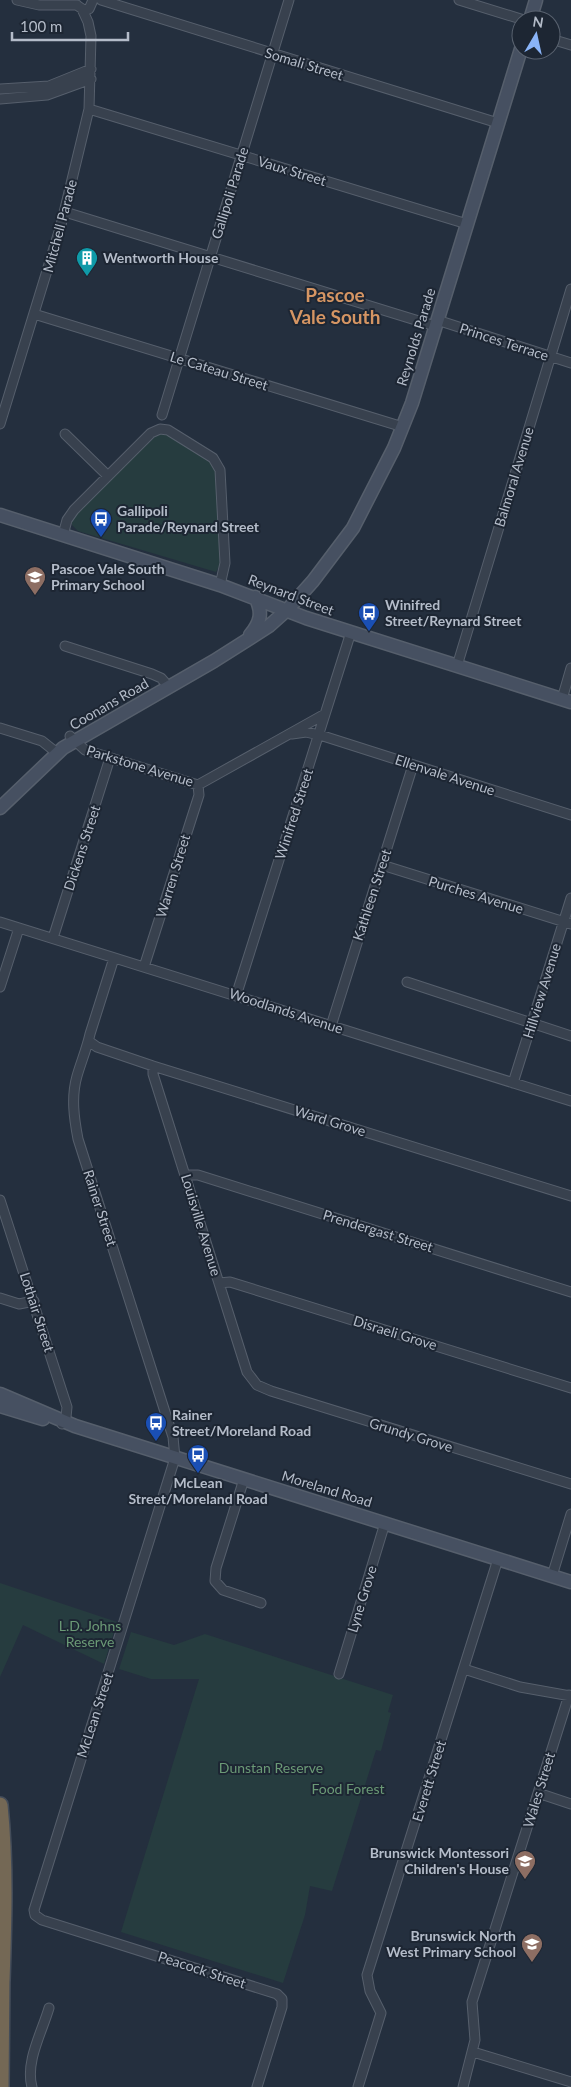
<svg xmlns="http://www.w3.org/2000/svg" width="571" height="2087" font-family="Lato,sans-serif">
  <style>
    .green { fill: #263c3f }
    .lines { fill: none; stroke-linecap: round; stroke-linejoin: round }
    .street-casing { stroke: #565f6c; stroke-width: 11 }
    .secondary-casing { stroke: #565f6c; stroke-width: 15 }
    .highway-casing { stroke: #434c59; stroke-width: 18 }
    .street { stroke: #38414e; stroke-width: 9 }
    .secondary { stroke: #465061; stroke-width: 12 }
    .highway { stroke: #746855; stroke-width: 15 }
    .labels { text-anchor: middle; stroke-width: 4; stroke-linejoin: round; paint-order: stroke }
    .street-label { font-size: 14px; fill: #b4bcc9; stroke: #1d2633 }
    .poi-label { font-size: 14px; font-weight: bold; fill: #b4bcc9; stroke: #1d2633; text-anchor: start }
    .park-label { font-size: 14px; fill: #6b9a76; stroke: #1d2633 }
    .district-label { font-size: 19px; font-weight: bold; fill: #d59563; stroke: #1d2633 }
  </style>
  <rect width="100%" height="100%" fill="#242f3e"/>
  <path class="green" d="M159 433 167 434 210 461 216 468 221 563 216 572 78 531 72 525V519L77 513Z
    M0 1583 117 1622 104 1664 23 1625 0 1677Z
    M131 1632 174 1645 205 1634 393 1695 388 1712 391 1713 381 1751 376 1750 332 1891 310 1886 305 1915 283 1983 121 1932 199 1679H151L119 1669Z"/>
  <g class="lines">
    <g class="street-casing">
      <path id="street" d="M17 0 39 5H77
        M101 0 498 123
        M459 0 524 20
        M78 6 84 10 89 9 93 0
        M551 39 571 45
        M0 89 49 86 91 69
        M0 99 47 95 91 79
        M89 109 467 224
        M65 212 435 326
        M34 314 403 427
        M437 320 571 363
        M162 415 289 0
        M0 424 61 225 89 109 91 36 88 22 82 9
        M65 434 108 476
        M63 535 67 520 74 510 151 433 160 429 168 430 213 458 220 470 225 563 220 585
        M65 646 152 674 161 678 169 687
        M457 666 571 289
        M562 699 571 668
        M0 728 42 741 57 753
        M292 734 306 732 323 736 571 815
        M70 736 85 750 198 785 325 714
        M382 865 571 924
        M0 922 571 1101
        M53 938 110 758
        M114 958 90 1034C87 1048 81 1062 77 1076 71 1097 74 1118 78 1139L173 1437 175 1458 34 1910 35 1915 42 1920 277 1994 282 1999V2007L257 2087
        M144 967 199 795 198 785
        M407 982 571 1036
        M0 987 19 928
        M236 996 351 632
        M331 1026 413 765
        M90 1042 97 1047 153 1066 571 1196
        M153 1066V1074L247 1372 257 1385 271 1391 571 1484
        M513 1083 571 898
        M186 1175H198L571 1292
        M0 1200 67 1407 66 1417 62 1424
        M219 1283 230 1282 571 1388
        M0 1298 19 1304 34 1301
        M244 1479 216 1568 215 1581 223 1590 261 1603
        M552 1576 571 1514
        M464 1669 520 1687 571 1696
        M339 1674 385 1523
        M538 1793 571 1804
        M473 2052 571 2082
        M32 2087C25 2062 42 2032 49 2008
        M358 2087 381 2013 370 1991 367 1975 498 1559
        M463 2087 475 2040 472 2002 569 1695"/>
    </g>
    <g class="secondary-casing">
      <path id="secondary" d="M530 20 536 0
        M0 515 220 585 306 618 571 702
        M250 635C261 622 263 612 255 597
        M0 808 63 748 214 661 269 626 288 609 313 581 353 528 394 448 412 403 521 49
        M0 1394 75 1426 571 1582
        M0 1406 43 1419"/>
    </g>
    <g class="highway-casing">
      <path id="highway" d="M0 1805C6 1864 4 1922 2 1981
        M1 2087 2 1972"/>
    </g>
    <use href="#street" class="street"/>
    <use href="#secondary" class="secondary"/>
    <use href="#highway" class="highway"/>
  </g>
  <defs>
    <g id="building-pin" transform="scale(1.125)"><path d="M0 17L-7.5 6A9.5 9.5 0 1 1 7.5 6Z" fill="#0f9aa8" stroke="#1d2633"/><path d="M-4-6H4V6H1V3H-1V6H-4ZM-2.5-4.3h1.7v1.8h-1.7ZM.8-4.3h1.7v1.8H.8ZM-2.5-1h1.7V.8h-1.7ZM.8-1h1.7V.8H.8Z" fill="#fff"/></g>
    <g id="bus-pin" transform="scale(1.125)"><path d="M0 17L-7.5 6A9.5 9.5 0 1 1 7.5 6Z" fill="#1a4fb4" stroke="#1d2633"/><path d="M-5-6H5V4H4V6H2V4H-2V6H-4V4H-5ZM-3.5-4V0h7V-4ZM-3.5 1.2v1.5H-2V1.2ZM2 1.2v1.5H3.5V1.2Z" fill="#fff"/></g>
    <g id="school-pin" transform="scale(1.125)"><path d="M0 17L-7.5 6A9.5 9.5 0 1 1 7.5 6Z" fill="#8d6e63" stroke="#1d2633"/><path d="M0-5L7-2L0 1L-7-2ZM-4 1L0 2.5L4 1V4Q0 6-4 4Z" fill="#fff"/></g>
  </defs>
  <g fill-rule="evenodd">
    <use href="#building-pin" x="87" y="258"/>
    <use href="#bus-pin" x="101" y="519"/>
    <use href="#school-pin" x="35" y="577"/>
    <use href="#bus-pin" x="369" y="613"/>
    <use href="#bus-pin" x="156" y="1423"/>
    <use href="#bus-pin" x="198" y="1455"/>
    <use href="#school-pin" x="525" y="1861"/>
    <use href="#school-pin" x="532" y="1944"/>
  </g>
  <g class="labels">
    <g class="street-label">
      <text transform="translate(304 64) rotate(17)" y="5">Somali Street</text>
      <text transform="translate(292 171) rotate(17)" y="5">Vaux Street</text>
      <text transform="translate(230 193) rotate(-73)" y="5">Gallipoli Parade</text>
      <text transform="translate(60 226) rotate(-75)" y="5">Mitchell Parade</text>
      <text transform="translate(416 337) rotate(-73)" y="5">Reynolds Parade</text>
      <text transform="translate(504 342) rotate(18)" y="5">Princes Terrace</text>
      <text transform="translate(219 371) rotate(17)" y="5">Le Cateau Street</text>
      <text transform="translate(514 477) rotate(-73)" y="5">Balmoral Avenue</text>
      <text transform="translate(291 595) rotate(21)" y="5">Reynard Street</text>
      <text transform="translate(109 704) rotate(-30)" y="5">Coonans Road</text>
      <text transform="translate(140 766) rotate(17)" y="5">Parkstone Avenue</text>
      <text transform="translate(445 775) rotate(18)" y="5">Ellenvale Avenue</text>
      <text transform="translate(294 814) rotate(-72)" y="5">Winifred Street</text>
      <text transform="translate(82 848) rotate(-72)" y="5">Dickens Street</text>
      <text transform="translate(173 876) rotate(-73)" y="5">Warren Street</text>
      <text transform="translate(372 895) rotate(-72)" y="5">Kathleen Street</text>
      <text transform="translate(476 895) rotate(17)" y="5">Purches Avenue</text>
      <text transform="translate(542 991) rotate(-73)" y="5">Hillview Avenue</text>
      <text transform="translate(286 1011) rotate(18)" y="5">Woodlands Avenue</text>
      <text transform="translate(330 1121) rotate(17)" y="5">Ward Grove</text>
      <text transform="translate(100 1208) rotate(72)" y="5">Rainer Street</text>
      <text transform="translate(201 1225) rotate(73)" y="5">Louisville Avenue</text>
      <text transform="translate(378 1231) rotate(17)" y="5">Prendergast Street</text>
      <text transform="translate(37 1312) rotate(72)" y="5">Lothair Street</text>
      <text transform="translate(395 1333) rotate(17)" y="5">Disraeli Grove</text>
      <text transform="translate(411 1435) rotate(17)" y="5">Grundy Grove</text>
      <text transform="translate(327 1489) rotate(17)" y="5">Moreland Road</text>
      <text transform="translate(362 1599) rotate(-73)" y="5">Lyne Grove</text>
      <text transform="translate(95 1715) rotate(-72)" y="5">McLean Street</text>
      <text transform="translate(429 1781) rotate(-73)" y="5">Everett Street</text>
      <text transform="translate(539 1790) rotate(-73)" y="5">Wales Street</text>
      <text transform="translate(202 1970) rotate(18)" y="5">Peacock Street</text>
    </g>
    <g class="poi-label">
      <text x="103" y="263">Wentworth House</text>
      <text x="117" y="516">Gallipoli<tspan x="117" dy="16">Parade/Reynard Street</tspan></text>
      <text x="51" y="574">Pascoe Vale South<tspan x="51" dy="16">Primary School</tspan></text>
      <text x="385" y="610">Winifred<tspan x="385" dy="16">Street/Reynard Street</tspan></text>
      <text x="172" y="1420">Rainer<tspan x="172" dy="16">Street/Moreland Road</tspan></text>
      <text x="198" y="1488" text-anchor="middle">McLean<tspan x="198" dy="16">Street/Moreland Road</tspan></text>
      <text x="509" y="1858" text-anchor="end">Brunswick Montessori<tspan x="509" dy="16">Children's House</tspan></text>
      <text x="516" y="1941" text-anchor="end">Brunswick North<tspan x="516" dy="16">West Primary School</tspan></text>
    </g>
    <g class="park-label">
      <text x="90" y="1631">L.D. Johns<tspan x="90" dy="16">Reserve</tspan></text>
      <text x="271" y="1773">Dunstan Reserve</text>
      <text x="348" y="1794">Food Forest</text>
    </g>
    <g class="district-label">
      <text x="335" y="302">Pascoe<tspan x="335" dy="22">Vale South</tspan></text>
    </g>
  </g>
  <g transform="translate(536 35) rotate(9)"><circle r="24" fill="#1d2633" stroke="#59626f"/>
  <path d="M0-4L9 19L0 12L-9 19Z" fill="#8ab4f8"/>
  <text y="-8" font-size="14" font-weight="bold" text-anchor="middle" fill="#b4bcc9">N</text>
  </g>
  <path d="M12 32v8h116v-8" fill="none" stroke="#b4bcc9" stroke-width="2.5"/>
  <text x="20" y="32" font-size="15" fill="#b4bcc9" stroke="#1d2633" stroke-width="4" paint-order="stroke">100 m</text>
</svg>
